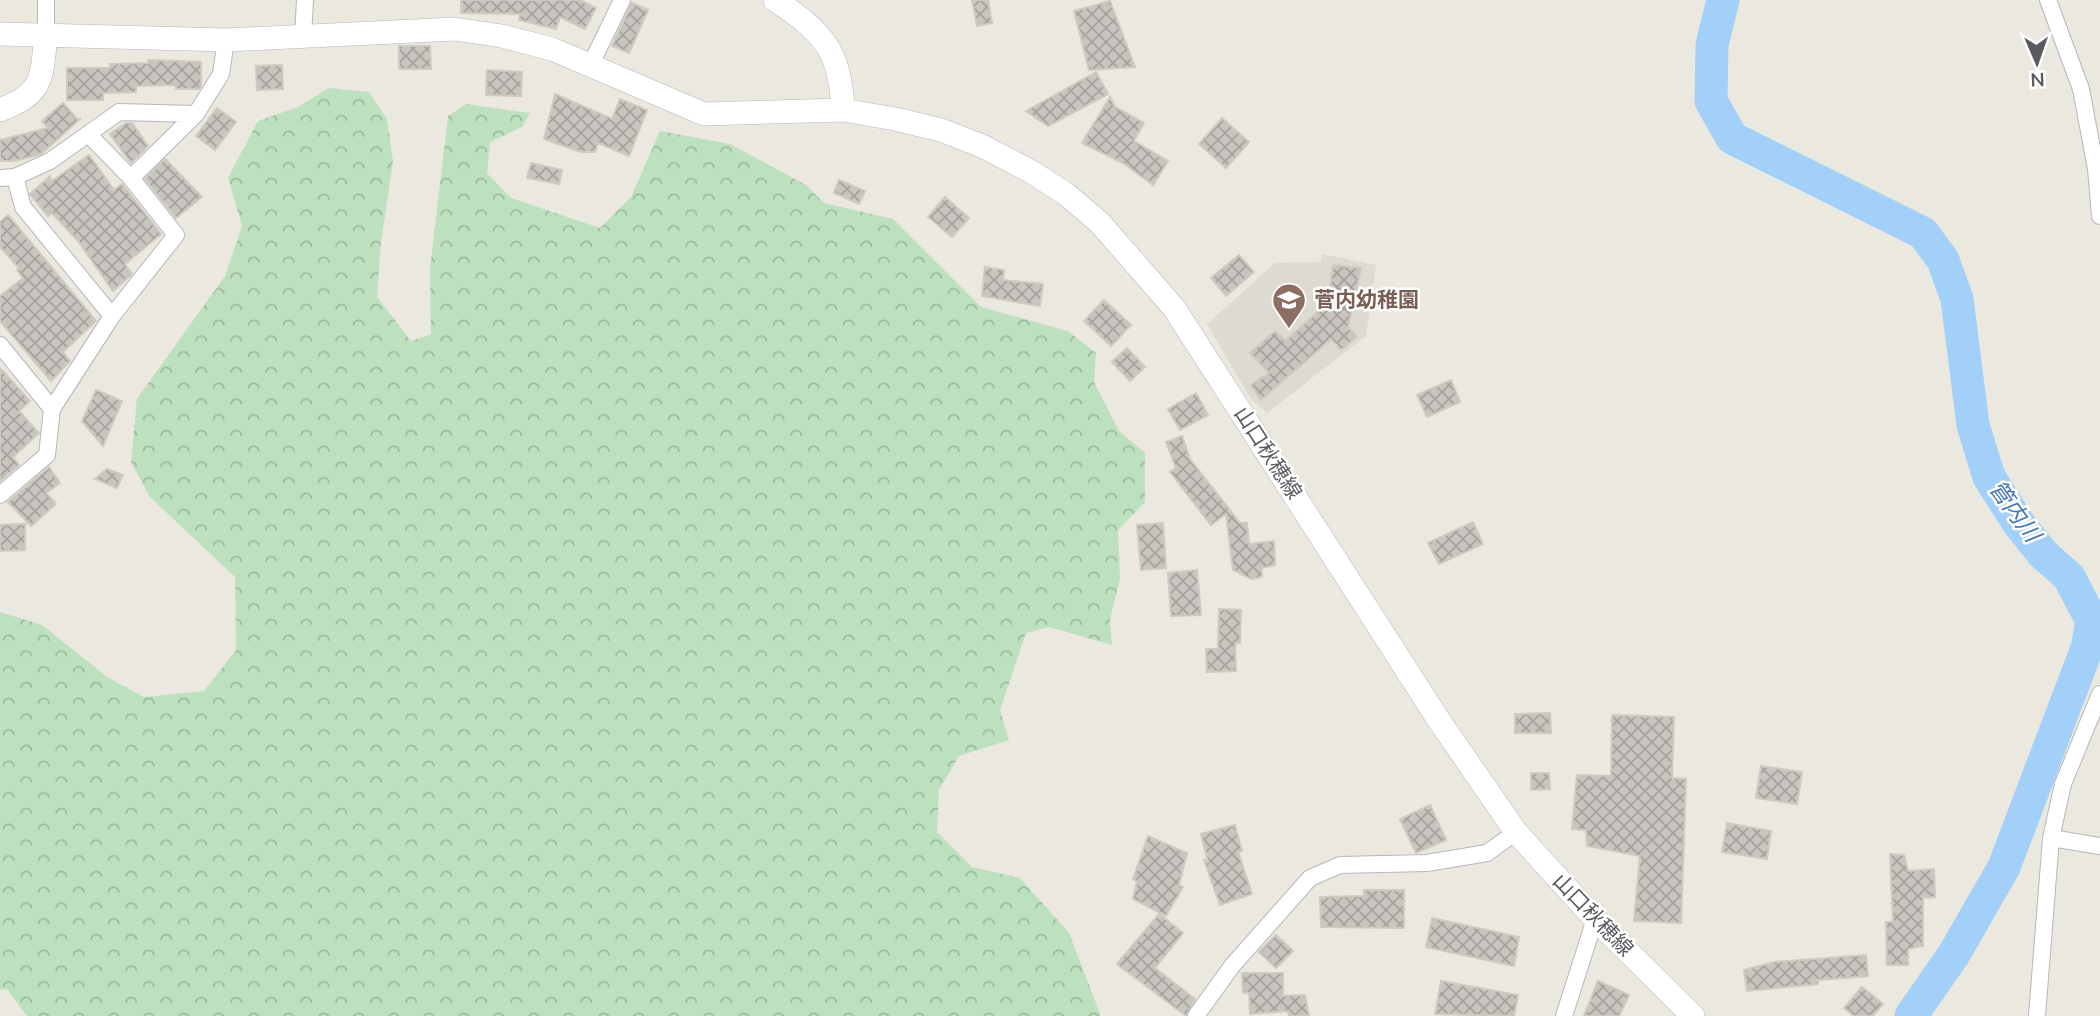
<svg xmlns="http://www.w3.org/2000/svg" width="2100" height="1016" font-family="Mulish,'Noto Sans JP',sans-serif">
  <style>
    .education { fill: #dddad1 }
    .forest { fill: url(#forest-crowns) }
    .lines { fill: none; stroke-linecap: round; stroke-linejoin: round }
    .river { stroke: #a2d0f8; stroke-width: 33 }
    .building { fill: url(#building-cross-hatch); stroke: #cecabf; stroke-width: 2 }
    .street-casing { stroke: #b5b7bc; stroke-width: 18 }
    .secondary-casing { stroke: #b4b6bc; stroke-width: 24 }
    .street { stroke: #fff; stroke-width: 16 }
    .secondary { stroke: #fff; stroke-width: 23 }
    .labels { text-anchor: middle; stroke-width: 5; stroke-linejoin: round; paint-order: stroke }
    .education-label { font-size: 21px; font-weight: bold; fill: #785e54; stroke: #fff; text-anchor: start }
    .street-label { font-size: 21px; fill: #595b60; stroke: #fff }
    .water-label { font-size: 23px; font-style: italic; fill: #4576b0; stroke: #fff }
  </style>
  <defs>
    <pattern id="forest-crowns" width="20" height="18" patternUnits="userSpaceOnUse" patternTransform="scale(1.75)"><rect width="20" height="18" fill="#bde1bf"/><path d="M2 6a3 3 0 1 1 6 0M12 15a3 3 0 1 1 6 0" fill="none" stroke="#9db99f"/></pattern>
    <pattern id="building-cross-hatch" width="8" height="8" patternUnits="userSpaceOnUse" patternTransform="scale(1.75)"><rect width="8" height="8" fill="#c8c5bf"/><path d="M0 0l8 8M0 8l8-8" fill="none" stroke="#a5a39f"/></pattern>
  </defs>
  <rect width="100%" height="100%" fill="#ebe8e0"/>
  <path class="education" d="M1322 254 1376 265 1366 336 1267 413 1251 399 1207 324 1275 263 1321 262Z"/>
  <path class="forest" d="M329 88 369 92 387 119 393 161 381 243 377 297 411 341 431 334 430 269 448 116 466 104 530 113 522 127 490 142 487 173 511 198 600 228 631 197 660 131 730 144 806 185 824 203 893 219 981 307 1068 331 1096 353 1094 382 1119 431 1145 453V502L1118 530 1120 578 1110 620 1112 645 1049 627 1026 633 1000 710 1009 740 959 756 939 790 937 832 972 867 1020 878 1069 933 1101 1016H27L7 989 0 990V612L42 625 107 677 144 697 204 691 236 650 235 577 150 497 131 462 137 399 225 276 242 226 228 178 258 121 298 107Z"/>
  <g class="lines">
    <path class="river" d="M1723 0 1712 45 1711 101 1732 138 1923 233 1943 260 1957 299 1973 425 1989 477 2019 524 2043 554 2069 577 2092 621 2087 648 2004 867 1954 954 1911 1016"/>
  </g>
  <path class="building" d="M461 0H580L596 8 585 29 560 17 556 29 519 20 520 14 461 13Z
    M972 0H988L992 23 977 26Z
    M1110 1 1135 67 1089 70 1074 11Z
    M632 3 648 10 629 53 612 46Z
    M399 46H430L431 69H399Z
    M148 60 201 62V86L199 89H176V85L136 86V92L103 93V100H67V68H110V64L148 63Z
    M282 65 283 89 257 90 256 66Z
    M487 70 522 72 521 96 486 95Z
    M1096 72 1108 94 1048 126 1026 111Z
    M555 94 612 119 620 99 647 110 629 156 598 143 595 152H581L544 139Z
    M1110 97 1115 107 1144 123 1134 141 1168 161 1153 185 1123 163 1082 143Z
    M63 103 78 120 81 118 41 154 15 161H0V140L48 128 42 121Z
    M217 108 236 122 215 150 196 136Z
    M1222 118 1249 142 1226 168 1199 144Z
    M126 123H132L148 146 131 163 110 134Z
    M89 155 114 190 122 184 161 234 125 264 132 274 113 291 78 241 52 213 48 216 30 194 50 176 52 181Z
    M165 159 202 197 176 218 145 179Z
    M531 163 562 170 559 184 527 178Z
    M839 180 865 191 859 204 834 193Z
    M945 197 969 218 952 237 928 217Z
    M8 215 96 321 63 352 70 361 51 381 0 321V296L23 278 17 270 19 268 0 247V222Z
    M1239 255 1254 272 1226 296 1211 278Z
    M1333 265 1361 268 1348 327 1357 337 1341 350 1331 339 1261 400 1251 385 1269 373 1250 353 1275 331 1285 341 1328 303Z
    M985 267 1004 270 1003 280 1043 284 1040 306 982 296Z
    M1104 300 1131 325 1111 346 1084 321Z
    M1127 348 1145 367 1130 381 1112 362Z
    M0 368 30 401 19 411 39 433 13 457 19 465 0 481Z
    M1451 380 1460 402 1427 417 1417 395Z
    M96 390 122 401 103 446 82 421Z
    M1196 393 1208 415 1180 430 1168 409Z
    M1182 436 1190 459 1240 523H1247L1249 544 1274 541 1275 565 1262 568V577L1251 579 1233 570 1226 514 1211 525 1170 472 1176 468 1166 442Z
    M49 467 60 483 46 493 56 504 31 526 8 502Z
    M107 469 123 475 117 488 95 479Z
    M1473 522 1483 544 1439 564 1428 543Z
    M1163 523 1166 568 1141 570 1137 525Z
    M25 524V550L0 551V525Z
    M1197 570 1201 615 1171 616 1168 573Z
    M1219 609 1241 610 1240 643H1235L1236 671 1207 672 1206 649H1218Z
    M1550 713 1551 733H1515V714Z
    M1612 715 1674 717 1672 778 1686 779 1681 923 1634 921 1640 856 1587 846 1586 830 1572 829 1577 775 1611 776Z
    M1761 766 1802 772 1797 804 1756 798Z
    M1531 773H1549L1550 789 1531 790Z
    M1430 805 1446 840 1416 853 1400 819Z
    M1727 823 1771 831 1767 859 1722 852Z
    M1235 825 1242 851 1238 852 1252 894 1220 905 1204 860 1208 862 1201 834Z
    M1148 836 1187 853 1179 885 1183 887 1166 916 1133 899 1137 881 1133 879Z
    M1890 854 1904 855 1908 871 1934 869 1935 897 1923 898V946L1908 949V965H1887L1886 922H1893Z
    M1364 890H1404V928L1321 927 1320 897 1364 896Z
    M1159 914 1183 933 1155 968 1195 999 1186 1016 1117 964Z
    M1432 918 1519 937 1514 966 1426 947Z
    M1276 935 1293 951 1276 968 1259 952Z
    M1866 955 1868 976 1818 980V984L1747 991 1744 970 1774 962Z
    M1242 973H1283V996L1305 995 1309 1016H1289L1288 1011 1250 1014 1249 993H1243Z
    M1441 981 1518 995 1514 1016 1435 1014Z
    M1598 981 1629 995 1619 1016H1584Z
    M1862 987 1883 1004 1873 1016H1854L1844 1008Z"/>
  <g class="lines">
    <g class="street-casing">
      <path id="street" d="M2048 0 2081 89 2096 169 2100 216
        M46 36V0
        M303 37 305 0
        M591 64 622 0
        M15 177 23 207 112 316
        M0 178 15 177 50 161 119 112 196 114 221 74 226 40
        M131 178 196 114
        M0 345 52 409
        M0 495 47 455 52 409 112 316 176 235 131 178 88 134
        M2051 838 2100 846
        M1196 1016 1232 966 1310 878 1340 865 1427 863 1487 853 1516 832
        M1564 1016 1595 919
        M2037 1016 2051 838 2063 784 2100 694"/>
    </g>
    <g class="secondary-casing">
      <path id="secondary" d="M775 0C824 33 840 50 843 110
        M0 34 226 40 455 29 502 36 552 49 704 114 843 110 895 119 941 130 982 146 1030 171 1066 194 1100 223 1174 308 1440 722 1516 832 1595 919 1693 1016
        M0 110C44 93 41 80 46 36"/>
    </g>
    <use href="#street" class="street"/>
    <use href="#secondary" class="secondary"/>
  </g>
  <defs>
    <g id="school-pin" transform="scale(1.75)"><path d="M0 17L-7.5 6A9.5 9.5 0 1 1 7.5 6Z" fill="#8d6e63" stroke="#fff"/><path d="M0-5L7-2L0 1L-7-2ZM-4 1L0 2.5L4 1V4Q0 6-4 4Z" fill="#fff"/></g>
  </defs>
  <g fill-rule="evenodd">
    <use href="#school-pin" x="1289" y="300"/>
  </g>
  <g class="labels">
    <g class="education-label">
      <text x="1314" y="307">菅内幼稚園</text>
    </g>
    <g class="street-label">
      <text transform="translate(1268 453) rotate(57)" y="7">山口秋穂線</text>
      <text transform="translate(1593 915) rotate(46)" y="7">山口秋穂線</text>
    </g>
    <g class="water-label">
      <text transform="translate(2015 511) rotate(54)" y="8">管内川</text>
    </g>
  </g>
  <g transform="translate(2037 63) rotate(178)" stroke="#ffffff" stroke-width="5" paint-order="stroke">
  <path d="M0-5L12 26L0 18L-12 26Z" fill="#595b60"/>
  <text y="-10" font-size="19" font-weight="bold" text-anchor="middle" fill="#595b60">N</text>
  </g>
</svg>
